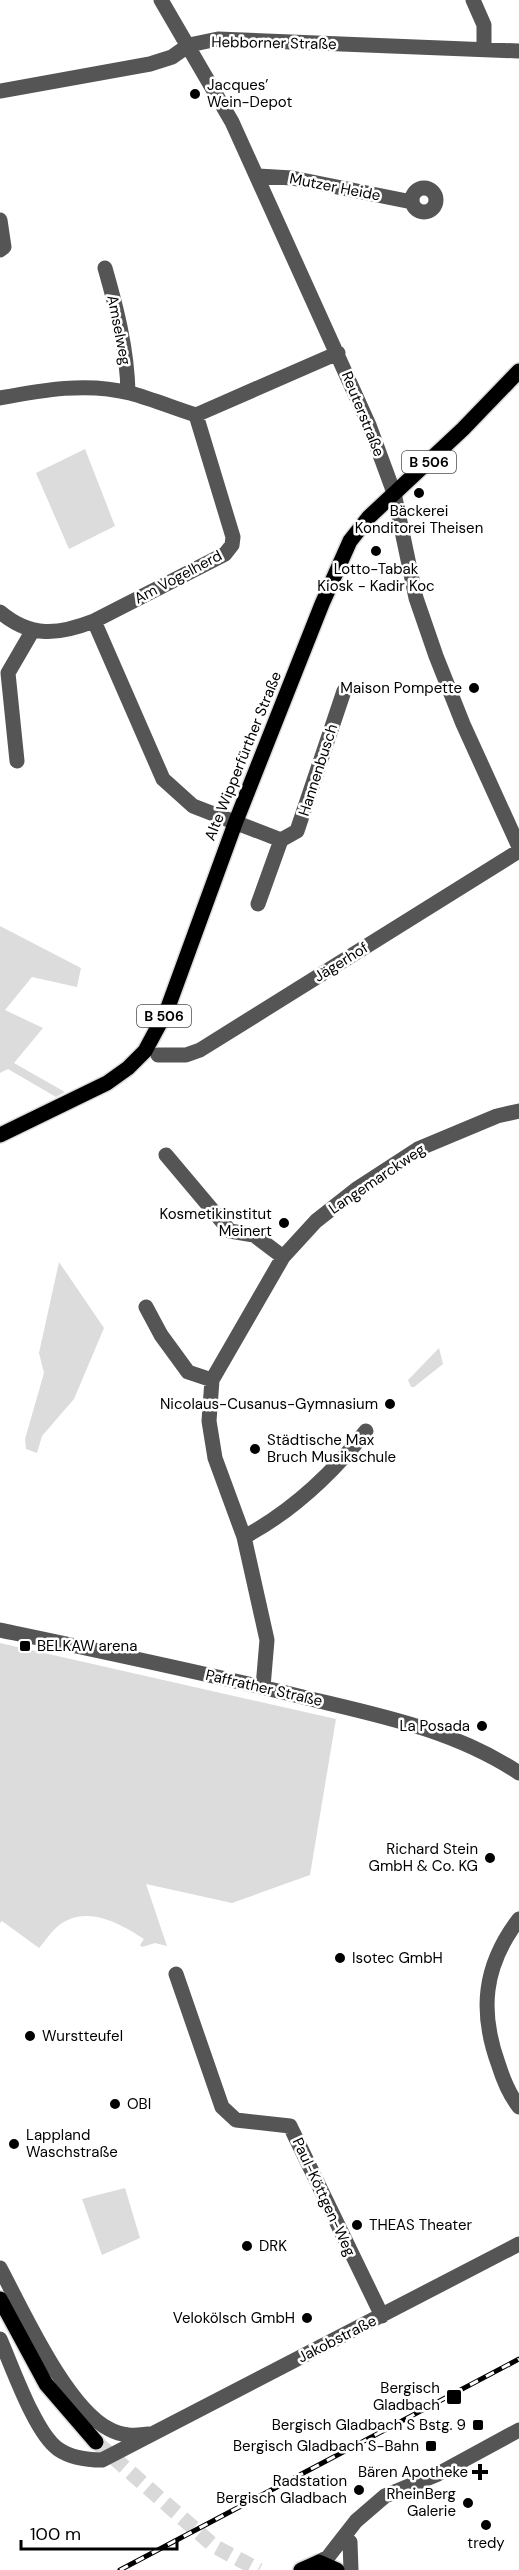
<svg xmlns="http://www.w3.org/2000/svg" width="519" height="2570" font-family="'DM Sans',sans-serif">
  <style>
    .green { fill: #dcdcdc }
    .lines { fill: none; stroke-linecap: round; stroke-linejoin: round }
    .major-tunnel { stroke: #d9d9d9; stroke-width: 15; stroke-dasharray: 15 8; stroke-linecap: butt }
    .major-casing { stroke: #dbdbdb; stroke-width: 18 }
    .minor { stroke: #555; stroke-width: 15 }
    .major { stroke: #000; stroke-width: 15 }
    .rail-casing { stroke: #000; stroke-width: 5 }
    .rail { stroke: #fff; stroke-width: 3; stroke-dasharray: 9; stroke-linecap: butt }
    .poi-dot { fill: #000; stroke: #fff; stroke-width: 2 }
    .labels { text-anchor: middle; stroke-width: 5; stroke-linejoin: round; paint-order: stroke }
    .shield { fill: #fff; stroke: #4c4c4c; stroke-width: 1.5 }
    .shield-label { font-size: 14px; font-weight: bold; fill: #000 }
    .street-label { font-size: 15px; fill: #000; stroke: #fff }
    .poi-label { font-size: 15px; fill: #000; stroke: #fff; text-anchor: end }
  </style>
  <rect width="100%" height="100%" fill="#fff"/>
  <path class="green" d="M85 449 115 526 69 549 36 473Z
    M0 926 81 968 77 987 32 977 5 1010 43 1028 14 1063 65 1092 56 1097 8 1069 0 1073Z
    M59 1262 104 1328 74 1399 42 1436 37 1453 26 1449 25 1439 44 1373 39 1353Z
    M439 1348 443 1364 414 1387H411L408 1380Z
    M0 1643 336 1719 310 1875 232 1903 146 1884 167 1946 155 1943 142 1947 140 1945 144 1939C119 1923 86 1904 58 1926 51 1932 45 1941 39 1948L2 1921 0 1923Z
    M125 2188 140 2238 102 2255 82 2199Z"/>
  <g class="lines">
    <path class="major-tunnel" d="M96 2442 214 2546 259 2570"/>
    <g class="major-casing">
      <path id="major" d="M0 1135 107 1083 128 1068 145 1051 167 1010 236 821 322 604 350 541 369 517 463 429 519 371
        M0 2299 46 2384 96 2442
        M301 2570 319 2562 337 2570"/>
    </g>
    <path class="minor" d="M161 0 232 122 369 425 394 493 416 598 436 656 463 724 519 847
      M473 0 484 25V50
      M0 91 150 64 172 57 189 45 218 39 519 51
      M258 176 292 178 412 202
      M412 200a12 12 0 1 1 24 0a12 12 0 1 1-24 0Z
      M0 220 4 247 0 250
      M105 268C117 310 127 349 128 392
      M0 398C42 390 87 382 130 393 152 399 174 408 196 415
      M0 612C31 638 58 635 94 621
      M17 761 8 673 33 630
      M281 840 193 806 163 779 94 621 225 554 232 545 233 537 196 415 338 353
      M258 904 281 840 297 831 344 691
      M158 1055H186L200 1050 519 851
      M166 1155 230 1231 254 1235 283 1257
      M146 1307 161 1335 188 1372 212 1380
      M244 1537C293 1511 331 1475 366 1431
      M0 1630C105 1652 211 1674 315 1700 387 1717 457 1732 519 1773
      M263 1687 267 1640 244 1537 215 1458 209 1421 212 1380 283 1257 316 1221 358 1188 418 1149 497 1116 519 1111
      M519 1919C483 1966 479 2012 499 2066 504 2082 509 2094 519 2107
      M176 1974 222 2107 236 2120 290 2126 382 2316
      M0 2268C23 2311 66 2407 109 2429 122 2436 134 2436 149 2434
      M0 2339C12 2366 35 2433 58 2449 71 2458 86 2460 102 2460L519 2244
      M350 2542 351 2570
      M319 2562 328 2557 356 2521 385 2496 438 2474 519 2430"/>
    <use href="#major" class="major"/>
    <g class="rail-casing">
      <path id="rail" d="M120 2570 519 2359"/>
    </g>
    <use href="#rail" class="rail"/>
  </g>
  <g class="poi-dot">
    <circle cx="195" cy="94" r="6"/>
    <circle cx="419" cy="493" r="6"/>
    <circle cx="376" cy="551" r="6"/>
    <circle cx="474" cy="688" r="6"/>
    <circle cx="284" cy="1223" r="6"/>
    <circle cx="390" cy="1404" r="6"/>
    <circle cx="255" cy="1449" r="6"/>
    <rect x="19" y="1640" width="12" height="12" rx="3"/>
    <circle cx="482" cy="1726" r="6"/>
    <circle cx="490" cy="1858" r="6"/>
    <circle cx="340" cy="1958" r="6"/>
    <circle cx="30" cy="2036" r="6"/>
    <circle cx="115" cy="2104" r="6"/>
    <circle cx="14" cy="2144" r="6"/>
    <circle cx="357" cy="2225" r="6"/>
    <circle cx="247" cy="2246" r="6"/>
    <circle cx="307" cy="2318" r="6"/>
    <rect x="446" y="2389" width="16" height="16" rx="3"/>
    <rect x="472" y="2419" width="12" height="12" rx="3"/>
    <rect x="425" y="2440" width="12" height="12" rx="3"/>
    <path d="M477 2463h6v6h6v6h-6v6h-6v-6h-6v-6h6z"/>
    <circle cx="359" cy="2490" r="6"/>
    <circle cx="468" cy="2503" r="6"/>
    <circle cx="486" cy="2525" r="6"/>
  </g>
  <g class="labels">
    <g class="shield">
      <rect x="402" y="451" width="54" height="22" rx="4.5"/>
      <rect x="137" y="1005" width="54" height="22" rx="4.5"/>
    </g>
    <g class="shield-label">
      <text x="429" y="467">B 506</text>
      <text x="164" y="1021">B 506</text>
    </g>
    <g class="street-label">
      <text transform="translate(274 43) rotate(1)" y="5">Hebborner Straße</text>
      <text transform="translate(335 187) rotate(11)" y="5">Mutzer Heide</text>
      <text transform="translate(119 330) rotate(79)" y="5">Amselweg</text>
      <text transform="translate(363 414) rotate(68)" y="5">Reuterstraße</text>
      <text transform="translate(178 577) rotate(-28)" y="5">Am Vogelherd</text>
      <text transform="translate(243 756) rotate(-68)" y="5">Alte Wipperfürther Straße</text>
      <text transform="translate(318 770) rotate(-72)" y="5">Hannenbusch</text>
      <text transform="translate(341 962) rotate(-32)" y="5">Jägerhof</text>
      <text transform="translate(377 1179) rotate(-34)" y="5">Langemarckweg</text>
      <text transform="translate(264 1688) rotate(13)" y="5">Paffrather Straße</text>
      <text transform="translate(324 2197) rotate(65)" y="5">Paul-Köttgen-Weg</text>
      <text transform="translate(337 2339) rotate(-27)" y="5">Jakobstraße</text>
    </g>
    <g class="poi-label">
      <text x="207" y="90" text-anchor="start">Jacques’<tspan x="207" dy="17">Wein-Depot</tspan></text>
      <text x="419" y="516" text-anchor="middle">Bäckerei<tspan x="419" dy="17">Konditorei Theisen</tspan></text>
      <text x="376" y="574" text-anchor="middle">Lotto-Tabak<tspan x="376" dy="17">Kiosk - Kadir Koc</tspan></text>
      <text x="462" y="693">Maison Pompette</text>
      <text x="272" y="1219">Kosmetikinstitut<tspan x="272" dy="17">Meinert</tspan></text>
      <text x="378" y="1409">Nicolaus-Cusanus-Gymnasium</text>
      <text x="267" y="1445" text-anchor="start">Städtische Max<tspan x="267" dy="17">Bruch Musikschule</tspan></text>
      <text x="37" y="1651" text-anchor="start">BELKAW arena</text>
      <text x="470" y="1731">La Posada</text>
      <text x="478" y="1854">Richard Stein<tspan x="478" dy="17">GmbH &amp; Co. KG</tspan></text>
      <text x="352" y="1963" text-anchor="start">Isotec GmbH</text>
      <text x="42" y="2041" text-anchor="start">Wurstteufel</text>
      <text x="127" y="2109" text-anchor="start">OBI</text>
      <text x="26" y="2140" text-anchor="start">Lappland<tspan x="26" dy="17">Waschstraße</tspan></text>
      <text x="369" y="2230" text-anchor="start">THEAS Theater</text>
      <text x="259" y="2251" text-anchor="start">DRK</text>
      <text x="295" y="2323">Velokölsch GmbH</text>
      <text x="440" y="2393">Bergisch<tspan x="440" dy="17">Gladbach</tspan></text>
      <text x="466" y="2430">Bergisch Gladbach S Bstg. 9</text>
      <text x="419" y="2451">Bergisch Gladbach S-Bahn</text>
      <text x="468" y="2477">Bären Apotheke</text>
      <text x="347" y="2486">Radstation<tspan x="347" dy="17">Bergisch Gladbach</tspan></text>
      <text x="456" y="2499">RheinBerg<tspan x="456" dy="17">Galerie</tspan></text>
      <text x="486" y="2548" text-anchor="middle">tredy</text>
    </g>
  </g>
  <path d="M21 2540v9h156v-9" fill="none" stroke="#000000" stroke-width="3"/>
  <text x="30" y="2540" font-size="18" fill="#000000" stroke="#ffffff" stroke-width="4.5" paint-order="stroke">100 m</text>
</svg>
